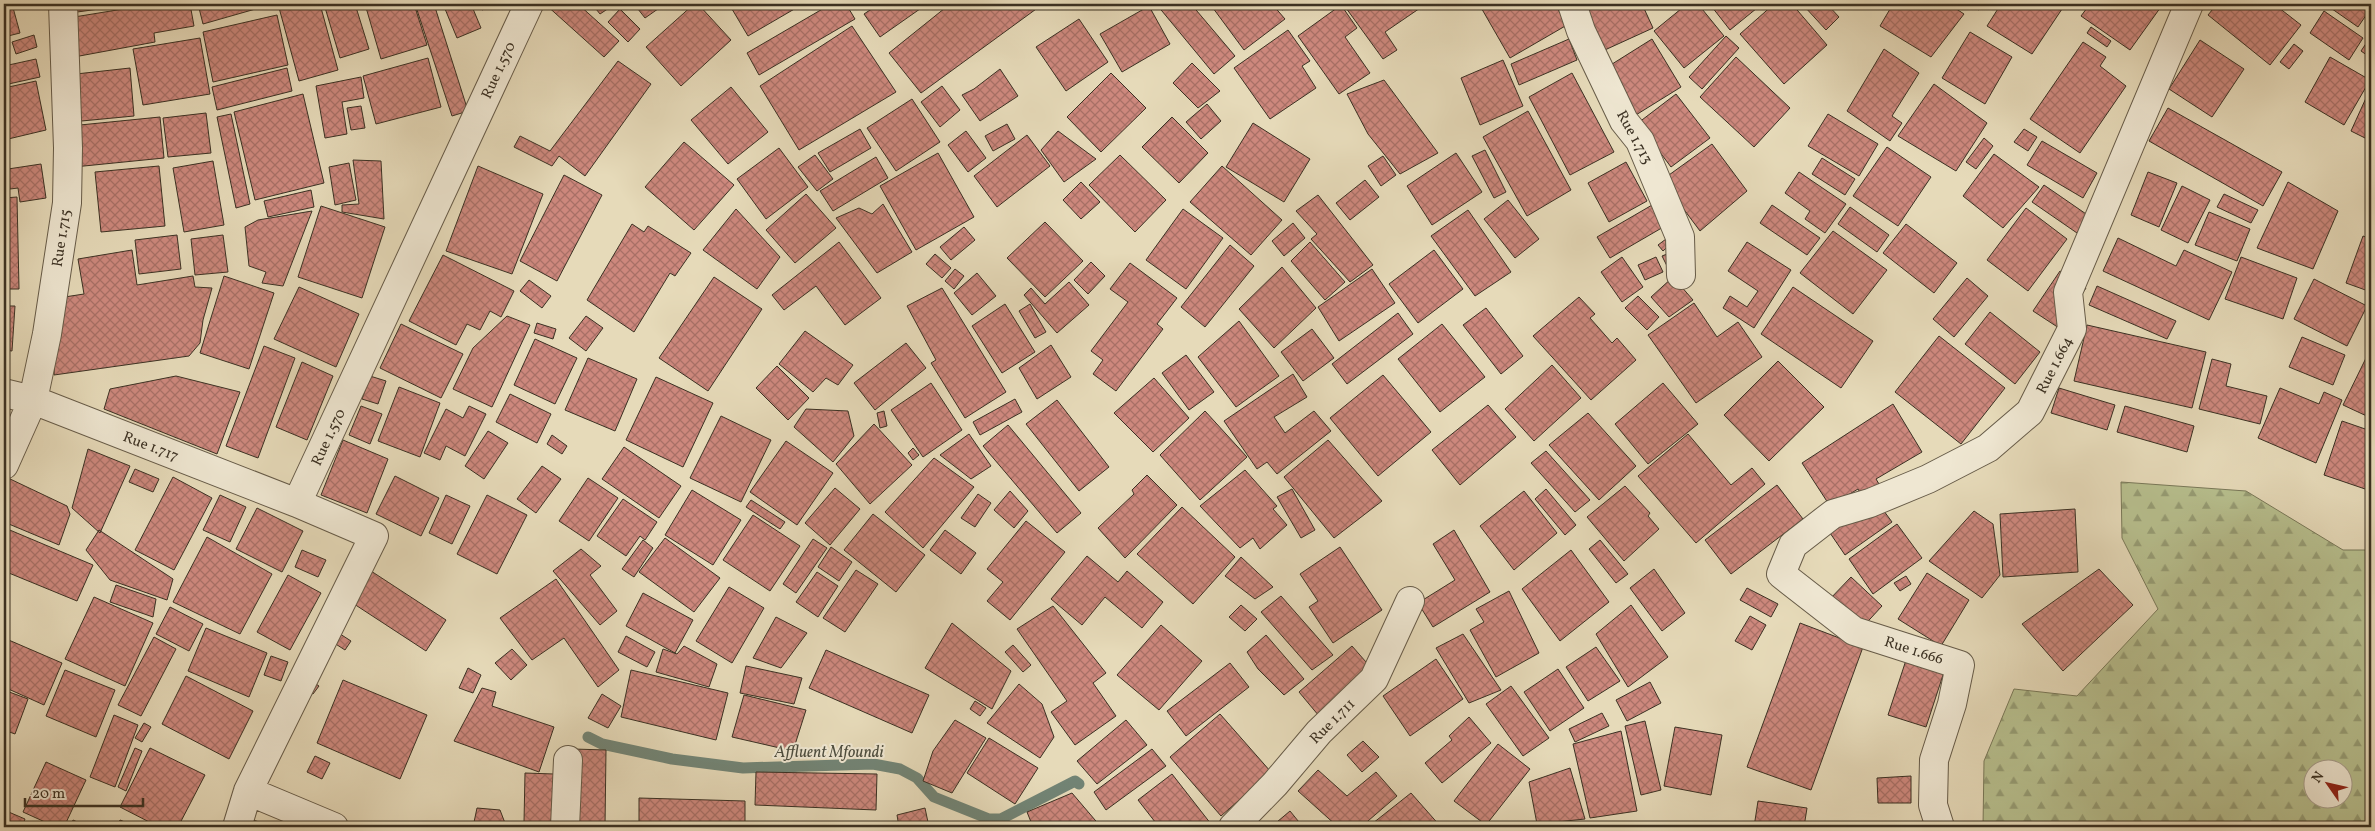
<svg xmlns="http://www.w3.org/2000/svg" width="2375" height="831" font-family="Vollkorn,serif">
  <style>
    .forest { fill: url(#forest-firs); stroke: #797858; fill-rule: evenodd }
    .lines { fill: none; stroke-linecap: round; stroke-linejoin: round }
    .stream { stroke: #728475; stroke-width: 11 }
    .building { fill: url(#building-cross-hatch); stroke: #3b3123 }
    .minor-casing { stroke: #665b48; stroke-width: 30 }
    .minor { stroke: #efe7d2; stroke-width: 28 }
    .labels { text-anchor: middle; stroke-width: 4; stroke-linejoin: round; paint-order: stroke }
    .street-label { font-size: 15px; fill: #3b3123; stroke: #efe7d2 }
    .water-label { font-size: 16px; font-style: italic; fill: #4d4d3e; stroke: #efe7d2 }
  </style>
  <defs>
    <pattern id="forest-firs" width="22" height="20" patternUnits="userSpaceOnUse" patternTransform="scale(1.25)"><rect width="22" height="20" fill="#b7bf8e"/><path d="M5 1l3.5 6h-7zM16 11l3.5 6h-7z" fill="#969c74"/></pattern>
    <pattern id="building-cross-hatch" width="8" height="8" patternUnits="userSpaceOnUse" patternTransform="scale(1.25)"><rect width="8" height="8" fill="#cd887d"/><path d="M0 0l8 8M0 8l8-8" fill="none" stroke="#a87066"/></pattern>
  </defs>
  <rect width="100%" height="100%" fill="#e6dab9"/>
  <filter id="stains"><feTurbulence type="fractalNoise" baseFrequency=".004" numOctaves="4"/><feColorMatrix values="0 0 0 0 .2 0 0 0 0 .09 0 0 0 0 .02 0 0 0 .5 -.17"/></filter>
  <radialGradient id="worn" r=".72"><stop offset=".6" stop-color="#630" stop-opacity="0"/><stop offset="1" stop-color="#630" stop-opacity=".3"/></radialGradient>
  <path class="forest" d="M2121 482 2246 491 2343 550H2371V827H1983L1984 761 2014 689 2077 696 2158 609 2122 538ZM2312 768H2342V798H2312Z"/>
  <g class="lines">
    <path class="stream" d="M588 737 602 744 672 759 743 768 873 764 900 769 917 778 934 797 989 819H1001L1075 781 1079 784"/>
  </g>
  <path class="building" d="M4 4H12L20 33 4 37Z
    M69 4H135L70 13Z
    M154 4H190L194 26 154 33 155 42 74 57 68 18Z
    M198 4H273L203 24Z
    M278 4H320L338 70 299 81Z
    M324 4H355L369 49 340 58Z
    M365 4H414L427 45 381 59Z
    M415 4H434L468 111 452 116Z
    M443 4H471L481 28 457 38Z
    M479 4H496L482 10Z
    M545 4H578L619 41 604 57Z
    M592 4H615L600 14Z
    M634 4H665L645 18Z
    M694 4H698L731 40 681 86 646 47Z
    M729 4H803L748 36Z
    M831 4H846L855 19 759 75 747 53Z
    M879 4H927L880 37 864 14Z
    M950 4H1043L921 93 889 53Z
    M1159 4H1191L1235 56 1214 74 1157 5Z
    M1210 4H1272L1285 19 1244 50Z
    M1279 4H1293L1282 10Z
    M1352 4H1426L1385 32 1397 50 1383 59 1346 8Z
    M1479 4H1555L1567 25 1510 58Z
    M1574 4H1642L1653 28 1596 54Z
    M1687 4H1698L1724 36 1684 68 1654 31Z
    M1715 4H1762L1730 30 1712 7Z
    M1774 4H1792L1827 45 1784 84 1740 34Z
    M1806 4H1827L1839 17 1826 30 1804 6Z
    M1893 4H1949L1964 14 1931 57 1880 26Z
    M1969 4H1983L1979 10Z
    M2001 4H2060L2064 6 2032 54 1987 26Z
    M2090 4H2163L2130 50 2081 16Z
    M2217 4H2274L2301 25 2270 65 2208 15Z
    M2325 4H2371V8L2358 27Z
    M1341 5 1357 28 1345 37 1370 73 1339 94 1298 36Z
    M1149 6 1170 44 1122 72 1100 34Z
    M620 9 640 29 628 42 608 22Z
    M2324 11 2363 38 2349 60 2310 33Z
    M277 15 288 65 213 82 203 32Z
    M1079 19 1108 62 1066 91 1036 47Z
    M852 26 896 92 799 150 760 86Z
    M2091 27 2111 41 2107 47 2087 33Z
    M1288 30 1310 61 1302 66 1316 88 1270 119 1234 68Z
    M1970 32 2012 57 1985 104 1942 78Z
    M34 35 37 47 16 54 12 42Z
    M1726 36 1739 48 1702 89 1689 77Z
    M2371 36V58L2361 51Z
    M200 38 210 94 143 105 133 49Z
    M1569 39 1577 60 1519 85 1511 64Z
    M1652 39 1681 87 1631 118 1601 71Z
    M2200 40 2244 69 2212 117 2169 89Z
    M2083 42 2106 57 2100 66 2126 86 2080 153 2030 119Z
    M2294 44 2303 51 2289 69 2280 62Z
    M1884 49 1919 73 1892 116 1902 123 1890 141 1847 111Z
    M1736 57 1790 108 1754 147 1700 97Z
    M2330 57 2370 80 2344 125 2305 102Z
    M428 58 441 107 376 124 363 76Z
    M36 59 40 77 4 85V66Z
    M1503 60 1523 106 1480 125 1461 78Z
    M618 61 651 84 585 176 559 156 552 166 514 147 520 136 550 151Z
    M1192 63 1220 91 1198 108 1173 83Z
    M130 68 134 116 71 122 67 75Z
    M287 68 292 91 217 110 212 87Z
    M1000 69 1018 96 980 121 962 95 974 89Z
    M1111 73 1146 108 1101 152 1067 117Z
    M1572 73 1614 152 1570 175 1529 97Z
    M361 77 364 98 342 102 347 134 325 138 316 86Z
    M1384 80 1438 153 1400 174 1368 134 1347 94Z
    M36 81 46 130 4 140V88Z
    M1934 84 1987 123 1956 171 1898 136Z
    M942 86 960 110 940 127 921 102Z
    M731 87 768 132 728 164 691 120Z
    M2371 87V141L2351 131Z
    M303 94 324 183 255 200 234 112Z
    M1676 94 1710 138 1671 167 1638 123Z
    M912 99 940 142 896 171 867 128Z
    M1207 104 1221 121 1201 139 1186 122Z
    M361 106 365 128 351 130 347 108Z
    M2168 108 2282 172 2263 206 2149 141Z
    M1528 111 1571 190 1527 216 1483 137Z
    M206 113 211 153 168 157 163 118Z
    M231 114 250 204 236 208 217 117Z
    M1828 114 1878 144 1859 176 1808 146Z
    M160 117 164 158 74 167 70 126Z
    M1172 117 1208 153 1179 183 1142 147Z
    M1253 123 1310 159 1284 202 1226 167Z
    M1007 124 1015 139 993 151 985 136Z
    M860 129 871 148 830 172 818 153Z
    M2024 129 2037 137 2028 151 2014 142Z
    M966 131 986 158 968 172 948 145Z
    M1058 131 1096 159 1064 182 1041 150Z
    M1027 135 1050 166 997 207 974 176Z
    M1984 138 1993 146 1976 169 1966 162Z
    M2042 141 2097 173 2083 198 2027 165Z
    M684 142 734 185 694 230 645 187Z
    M1712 144 1747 191 1700 231 1662 180Z
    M1887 147 1931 177 1898 226 1853 196Z
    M779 148 808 187 766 219 737 179Z
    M1485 150 1506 192 1494 198 1472 156Z
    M938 153 974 217 916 250 880 186Z
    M1456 153 1482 192 1432 225 1407 186Z
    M1994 154 2039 187 2003 228 1963 196Z
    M815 155 833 179 817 191 798 167Z
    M1120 155 1166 200 1135 232 1089 185Z
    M1383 156 1396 175 1381 186 1368 166Z
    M876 157 888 178 833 211 820 191Z
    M1822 158 1855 179 1845 195 1812 174Z
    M353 160 381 161 384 219 342 212V205L359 204Z
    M213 161 224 225 184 232 173 168Z
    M1626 162 1647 201 1609 222 1588 183Z
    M349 163 356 200 335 205 329 167Z
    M41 164 46 198 20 202 18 188 10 189 8 169Z
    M159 166 165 226 101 232 95 172Z
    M478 166 543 194 512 274 446 251Z
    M1222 166 1282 220 1251 255 1190 202Z
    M1799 172 1846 204 1825 233 1805 219 1810 211 1785 193Z
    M2148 172 2177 183 2159 227 2131 215Z
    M564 175 602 195 557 281 520 261Z
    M1365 180 1379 197 1350 220 1336 203Z
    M1081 182 1100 202 1081 219 1063 200Z
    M2288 182 2338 211 2313 269 2257 248Z
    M2044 185 2089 216 2077 233 2032 202Z
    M2182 186 2210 200 2188 243 2161 230Z
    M311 190 314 207 268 217 264 201Z
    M806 194 836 228 795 263 766 230Z
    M2224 194 2258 210 2251 223 2217 207Z
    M1318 195 1373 265 1350 282 1311 239 1317 234 1296 211Z
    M17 197 19 289H4V198Z
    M1508 200 1539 239 1515 258 1484 219Z
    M1659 201 1672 222 1610 258 1597 237Z
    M883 204 912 252 877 273 836 218 859 208 872 214Z
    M1772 205 1820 238 1807 255 1760 223Z
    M321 206 385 227 362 298 298 277Z
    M1850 207 1889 235 1877 252 1838 224Z
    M2026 208 2067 239 2028 291 1987 260Z
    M736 209 780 257 757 289 703 250Z
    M1183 209 1223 238 1186 289 1146 260Z
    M1468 210 1511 272 1475 296 1431 236Z
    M312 211 283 286 262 283 266 272 249 266 245 227 258 220Z
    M2209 212 2250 229 2237 261 2195 245Z
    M1045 222 1083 261 1045 297 1007 258Z
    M1293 223 1305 238 1284 256 1272 241Z
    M632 224 644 232 648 226 691 253 675 276 670 273 634 332 587 300Z
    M1906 224 1957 263 1934 293 1883 253Z
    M964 227 975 240 951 260 940 247Z
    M1833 231 1887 270 1853 314 1800 273Z
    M177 235 181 269 139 274 135 240Z
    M223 235 228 272 195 275 191 239Z
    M1670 236 1674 241 1663 251 1658 245Z
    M2363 236 2371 239V292L2346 283Z
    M2118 238 2176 266 2184 250 2232 272 2209 320 2103 271Z
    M839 242 881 298 845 325 816 286 784 310 772 295Z
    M1310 242 1345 282 1325 300 1291 261Z
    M1747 242 1791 270 1754 328 1723 308 1730 296 1747 307 1758 291 1728 271Z
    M1230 245 1254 266 1205 327 1181 307Z
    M132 250 137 285 193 276 195 287 212 288 203 320 200 343 189 356 54 375 58 298 84 294 78 259Z
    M1434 250 1463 289 1418 323 1389 284Z
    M935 254 951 268 942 278 926 264Z
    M1667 254 1668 268 1662 256Z
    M443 255 514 291 501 317 490 311 480 330 467 324 456 345 409 321Z
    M1622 257 1643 287 1622 302 1601 272Z
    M1656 257 1663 272 1645 280 1638 265Z
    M2241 257 2297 278 2283 319 2225 299Z
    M1091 262 1105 276 1088 294 1074 280Z
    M1130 263 1177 298 1157 324 1163 329 1116 391 1093 374 1103 360 1091 351 1128 302 1110 289Z
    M1282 267 1316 308 1274 348 1239 309Z
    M955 269 964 276 954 289 945 281Z
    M1372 269 1395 303 1339 341 1318 307Z
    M2060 271 2086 288 2059 328 2033 311Z
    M977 273 996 296 972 315 954 293Z
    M224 276 274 293 249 369 200 353Z
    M714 277 762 309 708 391 659 358Z
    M1673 277 1693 300 1669 317 1651 297Z
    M1967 278 1988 296 1954 337 1933 319Z
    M2314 279 2367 306 2347 346 2294 319Z
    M529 280 551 296 542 308 520 291Z
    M1069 282 1089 305 1057 333 1024 295 1031 288 1045 304Z
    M2097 286 2176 321 2167 339 2089 305Z
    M299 287 359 314 336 367 274 339Z
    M1793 287 1873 341 1841 388 1761 334Z
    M942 288 1006 392 965 418 931 363 936 360 907 306Z
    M1638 296 1659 317 1647 330 1625 308Z
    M1579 297 1595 314 1590 318 1612 343 1617 338 1636 360 1591 400 1533 336Z
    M1694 303 1717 337 1738 322 1762 357 1696 403 1648 335Z
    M1005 304 1035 352 1002 373 972 326Z
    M1030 304 1046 332 1035 338 1019 311Z
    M4 306H15L12 351 4 350Z
    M1486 308 1523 356 1501 374 1463 325Z
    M1990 312 2040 352 2015 384 1965 344Z
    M1398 313 1413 334 1347 384 1332 364Z
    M507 316 530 325 492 407 453 389 473 348Z
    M586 316 603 328 586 351 569 338Z
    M1239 321 1279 376 1236 407 1198 357Z
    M537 323 556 329 553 339 534 333Z
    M401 324 463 354 441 398 380 368Z
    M1442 324 1485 377 1440 412 1398 359Z
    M2087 325 2206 352 2192 408 2074 381Z
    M1312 329 1334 358 1303 381 1281 352Z
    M805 331 853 365 838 385 826 378 813 392 779 364Z
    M1939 336 2005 388 1961 444 1895 392Z
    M2302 337 2345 355 2333 385 2289 367Z
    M535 339 577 358 555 404 514 385Z
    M906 343 926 368 875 410 854 383Z
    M1051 345 1071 377 1037 399 1019 368Z
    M264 346 295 358 258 458 226 446Z
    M1186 355 1214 392 1189 410 1162 373Z
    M588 358 637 379 615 431 565 410Z
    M2366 358 2371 360V418L2343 405Z
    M2212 359 2231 364 2226 386 2267 396 2260 424 2199 409Z
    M1778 361 1824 407 1769 461 1724 415Z
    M302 362 333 376 307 440 276 427Z
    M1552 365 1581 398 1534 441 1505 409Z
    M777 366 809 398 788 420 756 388Z
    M1293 374 1307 397 1274 417 1285 433 1314 411 1331 431 1277 474 1267 462 1257 469 1224 421Z
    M1383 375 1431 432 1378 476 1330 418Z
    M176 376 240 392 217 454 104 409 110 389Z
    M370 376 386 381 378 404 362 399Z
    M656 377 713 403 683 467 626 440Z
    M1154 378 1189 418 1153 452 1114 413Z
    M931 383 962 430 923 457 891 410Z
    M1663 383 1698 424 1648 464 1615 424Z
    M399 387 440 403 420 457 378 441Z
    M2059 388 2115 405 2107 430 2051 413Z
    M2280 388 2319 404 2324 392 2342 400 2316 463 2258 438Z
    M510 394 551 414 537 443 496 422Z
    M1015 399 1022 412 980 435 973 422Z
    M1057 400 1109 467 1079 491 1026 424Z
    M1893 404 1922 452 1876 479 1882 489 1864 500 1858 489 1830 506 1802 463Z
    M1488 405 1516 437 1460 485 1432 450Z
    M361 406 382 414 370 444 349 435Z
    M469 406 486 414 465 456 446 446 440 460 424 453 446 409 463 418Z
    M2125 406 2194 426 2187 452 2117 432Z
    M806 409 848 411 854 436 833 462 794 427Z
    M884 411 887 426 880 428 877 413Z
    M1205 411 1247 457 1200 500 1160 455Z
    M1588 413 1636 466 1599 500 1549 445Z
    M721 416 771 440 741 502 690 478Z
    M2342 421 2371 431V491L2324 475Z
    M874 424 912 465 870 504 836 464Z
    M1008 425 1081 513 1057 533 983 446Z
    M488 431 508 443 484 479 465 466Z
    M969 434 991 466 971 479 940 455Z
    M1688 434 1731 485 1752 468 1765 484 1696 543 1638 476Z
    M552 435 567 446 562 454 547 444Z
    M343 440 388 459 367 513 321 495Z
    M1328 440 1382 501 1334 538 1284 477Z
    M786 441 833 473 797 525 750 492Z
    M624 447 681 486 659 518 602 479Z
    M913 448 919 455 913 460 908 453Z
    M88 449 130 466 100 533 72 508Z
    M1546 451 1590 500 1575 512 1531 463Z
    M934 458 974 487 923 548 885 512Z
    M542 466 561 479 536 513 517 499Z
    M135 469 159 479 153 492 129 482Z
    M1245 470 1277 506 1273 509 1287 525 1260 549 1253 538 1240 548 1200 506Z
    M1147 475 1177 505 1125 558 1098 528 1134 494 1132 490Z
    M395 476 439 498 421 536 376 514Z
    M173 477 212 498 174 570 135 550Z
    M8 478 67 506 70 514 59 545 4 522V488Z
    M588 478 618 498 589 541 559 521Z
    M1777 485 1803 519 1731 574 1705 540Z
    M1625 486 1650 513 1648 516 1659 529 1624 561 1587 517Z
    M835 488 860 509 830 545 805 523Z
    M1292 489 1315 530 1301 538 1277 497Z
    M1546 489 1576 525 1565 535 1535 499Z
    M692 490 741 520 713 565 665 535Z
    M1010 491 1028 511 1014 528 994 510Z
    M1524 491 1557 533 1514 570 1480 526Z
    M978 494 991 503 975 527 961 518Z
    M220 495 246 507 230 542 203 530Z
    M446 495 470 506 452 544 429 533Z
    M487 495 527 515 497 574 457 554Z
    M623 499 657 522 645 540 640 536 626 556 597 536Z
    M751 500 785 522 780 529 746 507Z
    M1182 507 1235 557 1193 604 1137 554Z
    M1881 507 1892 522 1845 555 1828 530 1861 508Z
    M257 508 303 531 282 572 236 549Z
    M2075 509 2078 572 2003 577 2000 514Z
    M1974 511 1993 524 2000 575 1982 598 1929 561Z
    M873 514 925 555 896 592 844 550Z
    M753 515 800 546 770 591 723 560Z
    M1026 521 1065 552 1010 620 987 601 1003 582 987 569Z
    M1897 524 1922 558 1873 594 1849 559Z
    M5 528 93 565 77 601 4 571Z
    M99 530 173 579 167 600 110 580 86 550Z
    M945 530 976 553 961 574 930 550Z
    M1454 530 1490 592 1433 627 1418 603 1455 580 1433 544Z
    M207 537 272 574 240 634 173 602Z
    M665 538 720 578 694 612 639 572Z
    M813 539 827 548 796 593 783 584Z
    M643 540 653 548 634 577 622 569Z
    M1600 540 1628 574 1616 583 1589 549Z
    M831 547 852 562 839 581 818 567Z
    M1340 547 1382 610 1333 643 1309 607 1318 601 1300 574Z
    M581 549 601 566 590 575 617 611 600 625 553 571Z
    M302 550 326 560 318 577 295 567Z
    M1571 550 1609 602 1560 641 1522 589Z
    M1087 556 1118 582 1127 571 1163 602 1142 628 1105 597 1082 625 1051 599Z
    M1241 557 1273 587 1255 599 1225 576Z
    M1654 569 1685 613 1662 631 1630 588Z
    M2099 569 2133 605 2063 671 2022 624Z
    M856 570 878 584 845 632 823 618Z
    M371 571 446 620 426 651 351 602Z
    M817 572 838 586 818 617 796 602Z
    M1927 573 1969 600 1941 646 1898 619Z
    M288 575 321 593 290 650 257 632Z
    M1906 576 1911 584 1900 591 1894 583Z
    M1851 577 1882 606 1859 631 1828 601Z
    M556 579 619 670 598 687 564 638 532 660 500 618Z
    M116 585 156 599 153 617 110 602Z
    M729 587 764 608 732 663 696 641Z
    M1747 588 1778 604 1771 617 1740 600Z
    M1509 591 1539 653 1496 677 1470 630 1484 622 1476 609Z
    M643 593 693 620 675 653 626 626Z
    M1281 596 1333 655 1312 670 1261 612Z
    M94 597 153 623 125 686 65 659Z
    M1241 605 1257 619 1245 631 1229 617Z
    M1631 605 1668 657 1628 687 1596 634Z
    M1053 606 1106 673 1093 683 1116 716 1075 745 1051 712 1067 701 1017 629Z
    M170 607 203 624 189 651 156 634Z
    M1750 616 1766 625 1752 650 1735 641Z
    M776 617 807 633 781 668 753 658Z
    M952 623 1011 671 992 709 925 668Z
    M1800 623 1863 647 1811 790 1747 767Z
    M1161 625 1202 661 1159 710 1117 675Z
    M206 628 267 653 249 697 188 671Z
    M337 632 351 641 345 650 331 641Z
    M1463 634 1501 690 1469 703 1436 648Z
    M1266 635 1304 679 1284 695 1258 669 1247 652Z
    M626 636 655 652 647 667 618 652Z
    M154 637 176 649 141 716 118 705Z
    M4 638 62 663 44 705 4 687Z
    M1013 645 1031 665 1023 672 1005 652Z
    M684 646 717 664 709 687 656 672 663 649 677 654Z
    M1352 646 1373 670 1319 716 1299 692Z
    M1596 647 1620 681 1588 701 1566 667Z
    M512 649 527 665 511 680 495 663Z
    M826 650 929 695 912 733 809 688Z
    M1908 654 1945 669 1926 727 1888 715Z
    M271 656 288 662 281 681 264 675Z
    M1436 659 1463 699 1410 736 1383 696Z
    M1230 663 1249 687 1186 736 1167 711Z
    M746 666 802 678 794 704 740 693Z
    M468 668 481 675 473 693 459 688Z
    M1558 669 1584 708 1550 731 1524 692Z
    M65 670 115 690 96 737 46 716Z
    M631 670 728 693 716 740 621 717Z
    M186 676 253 711 229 759 162 724Z
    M343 680 427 715 400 779 317 743Z
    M313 682 319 686 313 694 308 691Z
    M1650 682 1661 703 1627 721 1616 700Z
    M1019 684 1042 704 1054 737 1040 758 987 723Z
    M1511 686 1549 738 1523 756 1486 704Z
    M482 688 496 692 492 706 554 727 539 772 454 741Z
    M4 690 28 699 15 734 4 730Z
    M602 694 621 706 608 728 588 718Z
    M744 695 806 710 793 751 732 737Z
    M975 701 986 708 980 716 970 709Z
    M1602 713 1609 726 1575 742 1569 729Z
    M1220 714 1271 772 1221 816 1170 757Z
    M114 715 138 725 115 787 90 777Z
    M1469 717 1491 743 1442 783 1425 763 1452 740 1449 736Z
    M955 720 986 738 952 793 923 781 933 751Z
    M1126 720 1147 745 1097 784 1077 761Z
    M1645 721 1661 790 1641 795 1625 726Z
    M144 723 151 727 142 742 135 738Z
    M1675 727 1722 735 1711 795 1664 786Z
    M1621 731 1637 811 1590 818 1573 744Z
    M989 738 1038 768 1015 804 967 773Z
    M1363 741 1379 757 1362 772 1347 755Z
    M1498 744 1530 769 1486 825 1454 801Z
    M135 748 142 751 126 791 118 787Z
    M150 748 205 775 178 827H159L120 807Z
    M573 749 606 750 605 827H571Z
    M1152 749 1166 766 1106 810 1094 792Z
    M315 756 330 763 322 779 307 772Z
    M46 762 86 780 64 827H56L23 812Z
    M1570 768 1585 819 1537 824 1529 782Z
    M1318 770 1347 796 1376 772 1397 796 1361 827H1338L1298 791Z
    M756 772 877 774 876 810 755 805Z
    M525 773 554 774V827H473L477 808 500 810 505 823 524 822Z
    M1172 774 1211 824 1207 827H1159L1138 800Z
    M1911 776V803H1878L1877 778Z
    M1072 793 1101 827H1033L1027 812Z
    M1411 793 1441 827H1368Z
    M639 798 745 801V827H639Z
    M1758 801 1807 808 1804 827H1754Z
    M925 808 929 827H899L897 815Z
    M4 810 25 819 22 827H4Z
    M1290 811 1303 827H1271Z
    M249 819 277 827H246Z
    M73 820 88 827H70Z
    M120 820 137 827H117Z
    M1676 822V827H1649V823Z
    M1644 823V827H1614V825Z
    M1607 824V827H1579Z
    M1685 826H1720V827H1685Z"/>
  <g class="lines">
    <g class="minor-casing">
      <path id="minor" d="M1572 4 1581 31 1624 121 1640 141 1680 237 1681 275
        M4 393 33 400 297 503
        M4 465 33 400 47 334 67 203 68 148 63 4
        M248 791 334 827
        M237 827 248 791 374 536 297 503 529 4
        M565 827 568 760
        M1233 827 1275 784 1319 732 1374 679 1410 601
        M1940 827 1933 805 1934 760 1952 704 1960 665 1854 631 1781 574 1793 545 1833 514 1870 503 1928 479 1988 448 2030 412 2072 329 2068 292 2189 4"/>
    </g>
    <use href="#minor" class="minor"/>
  </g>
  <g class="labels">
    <g class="street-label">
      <text transform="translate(498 70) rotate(-65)" y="5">Rue 1.570</text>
      <text transform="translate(1635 137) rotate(61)" y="5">Rue 1.713</text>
      <text transform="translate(61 238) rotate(-81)" y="5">Rue 1.715</text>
      <text transform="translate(2054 365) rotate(-63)" y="5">Rue 1.664</text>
      <text transform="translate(328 437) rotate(-65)" y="5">Rue 1.570</text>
      <text transform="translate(151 446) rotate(21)" y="5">Rue 1.717</text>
      <text transform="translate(1914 650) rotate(18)" y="5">Rue 1.666</text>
      <text transform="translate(1332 721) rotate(-45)" y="5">Rue 1.711</text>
    </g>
    <g class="water-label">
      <text x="829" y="757">Affluent Mfoundi</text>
    </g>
  </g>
  <rect width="2375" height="831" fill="none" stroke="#e6dab9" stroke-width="20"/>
  <rect x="5" y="5" width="2365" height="821" fill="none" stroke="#3b3123" stroke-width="2.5"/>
  <rect x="10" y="10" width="2355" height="811" fill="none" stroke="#3b3123"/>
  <g transform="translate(2328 784) rotate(304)"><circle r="24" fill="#efe7d2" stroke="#a79e8c"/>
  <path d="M0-4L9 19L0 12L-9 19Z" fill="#8f2418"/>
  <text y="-8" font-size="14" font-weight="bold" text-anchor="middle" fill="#3b3123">N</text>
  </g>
  <path d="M25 798v8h118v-8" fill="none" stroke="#3b3123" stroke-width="2.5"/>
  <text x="32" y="798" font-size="15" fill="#3b3123" stroke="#efe7d2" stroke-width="4" paint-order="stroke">20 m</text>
  <rect width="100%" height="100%" filter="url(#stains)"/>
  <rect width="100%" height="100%" fill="url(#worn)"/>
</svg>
